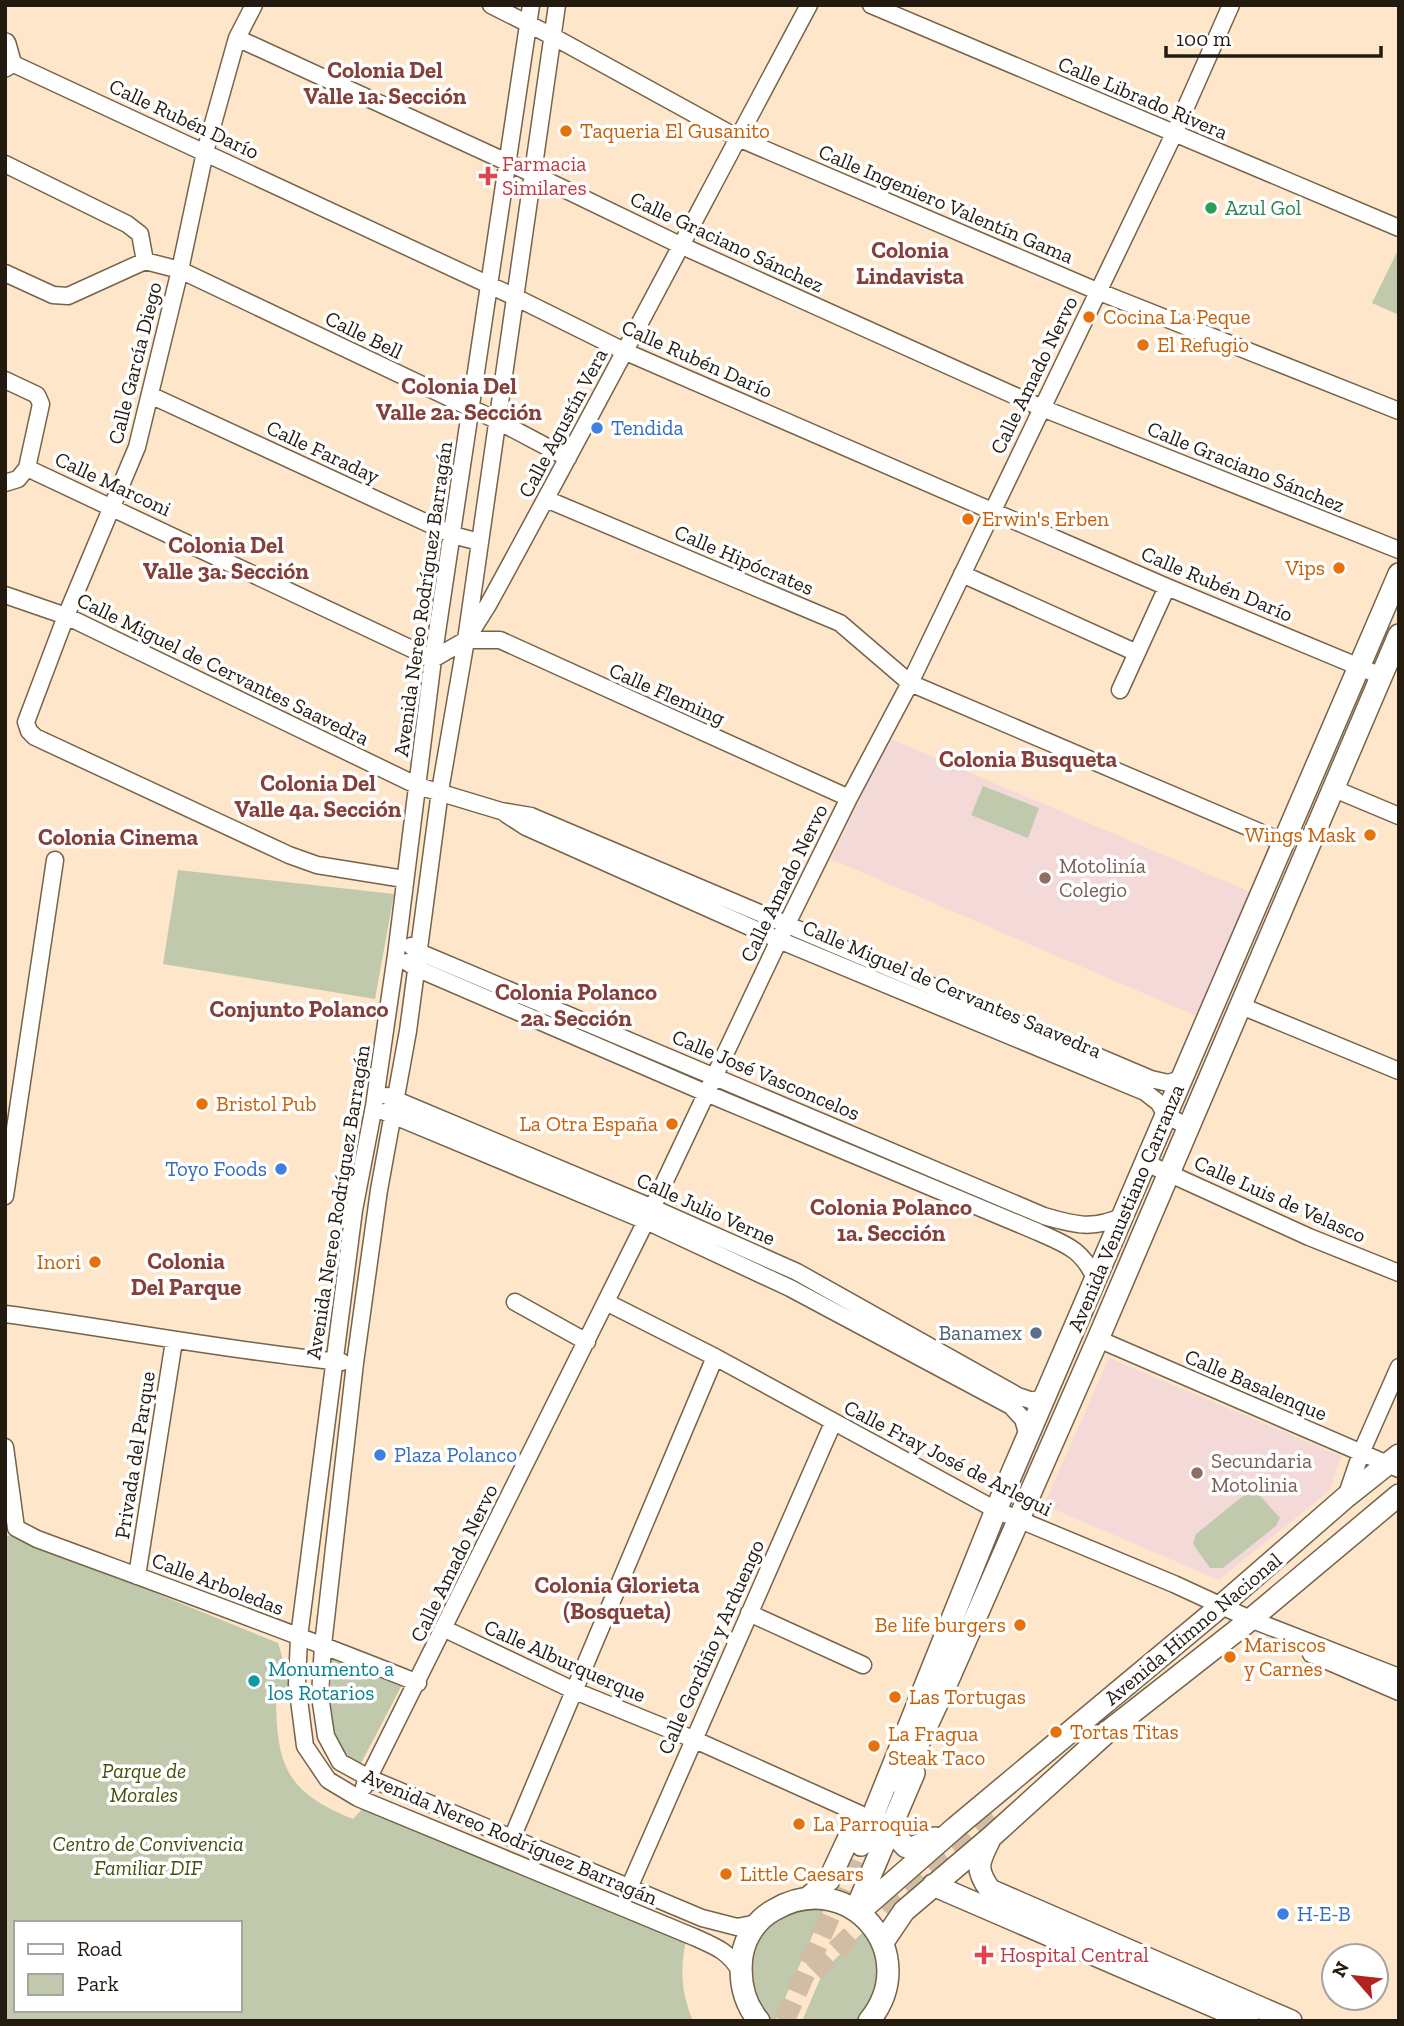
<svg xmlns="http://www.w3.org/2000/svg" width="1404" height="2026" font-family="'Zilla Slab',serif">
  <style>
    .education { fill: #f4d9d9 }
    .green { fill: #c0c9ac; fill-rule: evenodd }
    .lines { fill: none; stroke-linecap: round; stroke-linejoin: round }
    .major-tunnel { stroke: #d1bda4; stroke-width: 21; stroke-dasharray: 21 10; stroke-linecap: butt }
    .minor-casing { stroke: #766349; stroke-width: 19 }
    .major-casing { stroke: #766349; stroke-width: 24 }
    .minor { stroke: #fff; stroke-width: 16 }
    .major { stroke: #fff; stroke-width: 21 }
    .food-dot { fill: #e8710a; stroke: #fff; stroke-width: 2.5 }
    .health-dot { fill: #e0444e; stroke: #fff; stroke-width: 2.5 }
    .leisure-dot { fill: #2e9e5b; stroke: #fff; stroke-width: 2.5 }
    .shop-dot { fill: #3f7fe0; stroke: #fff; stroke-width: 2.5 }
    .education-dot { fill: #8d6e63; stroke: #fff; stroke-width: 2.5 }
    .service-dot { fill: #5c6f8a; stroke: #fff; stroke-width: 2.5 }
    .culture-dot { fill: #0f9aa8; stroke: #fff; stroke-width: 2.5 }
    .labels { text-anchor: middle; stroke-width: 7; stroke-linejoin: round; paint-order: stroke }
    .street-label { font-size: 21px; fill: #231b10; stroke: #fff }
    .food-label { font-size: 21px; fill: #c56008; stroke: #fff; text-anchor: start }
    .health-label { font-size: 21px; fill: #be3a42; stroke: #fff; text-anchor: start }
    .leisure-label { font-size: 21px; fill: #27864d; stroke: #fff; text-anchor: start }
    .shop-label { font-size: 21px; fill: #366cbe; stroke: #fff; text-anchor: start }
    .education-label { font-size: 21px; fill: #785e54; stroke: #fff; text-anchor: start }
    .service-label { font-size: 21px; fill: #4e5e75; stroke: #fff; text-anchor: end }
    .culture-label { font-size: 21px; fill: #0d838f; stroke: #fff; text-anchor: start }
    .park-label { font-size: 21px; font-style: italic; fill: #42510b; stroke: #fff }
    .neighbourhood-label { font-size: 23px; font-weight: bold; fill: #863f38; stroke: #fff }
  </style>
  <rect width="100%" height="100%" fill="#fde6c9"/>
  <path class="education" d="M888 738 1260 896 1206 1020 831 859Z
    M1109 1358 1341 1456 1330 1490 1219 1580 1044 1505Z"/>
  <path class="green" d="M1399 248V315L1372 303Z
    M983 786 1039 808 1028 838 971 815Z
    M178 870 394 894 375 999 163 964Z
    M1253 1488 1280 1518 1276 1526 1223 1568H1210L1193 1544 1196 1534Z
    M11 1534 278 1643 291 1687 276 1701C277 1769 289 1793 353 1819L363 1808 686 1940C680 1969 681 1993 693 2021H5V1538ZM16 1923H240V2010H16Z
    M332 1656 402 1685 359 1767C324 1758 331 1684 332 1656Z
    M825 1907 775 2021H769C758 2008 748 1989 747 1972 745 1949 771 1914 792 1909 802 1906 815 1908 825 1907Z
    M866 1929 876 1945 880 1985 859 2021H802L824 1970Z"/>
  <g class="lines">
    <path class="major-tunnel" d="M814 1972 884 1904 997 1812
      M784 2021 861 1845"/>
    <g class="minor-casing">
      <path id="minor" d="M254 5 237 38 205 152 180 270 137 447 66 616 26 722 29 731 35 737 289 855 317 865 404 879
        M491 5 552 36 738 138 1097 291 1399 411
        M531 5 433 659 396 955 374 1106 354 1210 299 1637 297 1684 305 1746 328 1780 358 1798 694 1937C714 1946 729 1951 740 1971
        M557 5 466 640 440 791 408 1031 379 1190 355 1363 323 1645 320 1696 326 1736 340 1762 369 1778 702 1918 737 1927 757 1923
        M871 5 1399 228
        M237 38 533 174 680 245 1042 408 1399 550
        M5 60 515 297 626 352 1167 587 1381 676
        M5 164 127 224 140 234 145 261
        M5 273 53 295 68 296 145 261 180 270 496 420 568 458
        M5 380 37 395 41 404 27 468 18 479 5 483
        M150 395 453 535 479 542
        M27 468 433 659 466 640 488 605C597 406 702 205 809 5
        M546 499 840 623 910 683 1283 842
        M962 574 1137 653
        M5 595 66 616 418 786 501 811 531 816 1151 1079 1168 1083 1181 1079
        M466 640H500L849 798
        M1120 690 1167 587
        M1332 788 1399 816
        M506 814 526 827 779 940 1145 1092 1159 1103 1166 1116 1188 1126
        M411 946 419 952 1044 1216C1075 1225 1093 1230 1123 1216
        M407 962 416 968 706 1093 1038 1232C1067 1245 1082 1249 1096 1280
        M1239 1005 1399 1071
        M387 1096 653 1208 797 1272 1018 1396 1033 1401 1046 1396
        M385 1112 646 1221 790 1288 1011 1406 1023 1419 1028 1436
        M1146 1163 1309 1237 1399 1273
        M5 1196 55 860
        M515 1302 587 1342
        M606 1302 715 1357 996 1510 1174 1584 1250 1619 1399 1677
        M5 1314C118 1329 229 1351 342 1362
        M1098 1339 1399 1469
        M5 1447 16 1528
        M1346 1497 1361 1453 1399 1367
        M16 1528 37 1539C164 1586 292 1632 418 1683
        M137 1576 174 1341
        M749 1613 863 1665
        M445 1629 575 1691 693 1739 860 1814
        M1311 1654 1399 1692
        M364 1787 646 1221 779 940 849 798 910 683 1174 134 1231 5
        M512 1838 715 1357
        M629 1888 833 1423"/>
    </g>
    <g class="major-casing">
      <path id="major" d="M5 44 10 62 5 66
        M900 1783 949 1678 1098 1339 1399 635
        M894 1819 896 1836 906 1847 912 1848 935 1838
        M989 1841C978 1863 975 1869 990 1890L1291 2021
        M861 1845 996 1510 1399 574
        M933 1885 1248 2021
        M809 1897 829 1880 858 1818
        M856 1909 914 1773
        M859 1912 956 1827 1215 1611 1346 1497 1399 1455
        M883 1942 904 1911 991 1837 1106 1733 1245 1624 1399 1495
        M759 2021C743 2002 739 1980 742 1956 745 1937 757 1919 774 1910 849 1866 924 1954 869 2021"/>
    </g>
    <use href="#minor" class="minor"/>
    <use href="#major" class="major"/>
  </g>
  <g class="food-dot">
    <circle cx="566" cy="131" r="7"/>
    <circle cx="1089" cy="317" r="7"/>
    <circle cx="1143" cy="345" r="7"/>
    <circle cx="968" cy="519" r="7"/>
    <circle cx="1339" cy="568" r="7"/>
    <circle cx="1370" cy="835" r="7"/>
    <circle cx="202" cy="1104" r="7"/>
    <circle cx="672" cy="1124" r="7"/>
    <circle cx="95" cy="1262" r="7"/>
    <circle cx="1020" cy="1625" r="7"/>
    <circle cx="1230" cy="1657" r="7"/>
    <circle cx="895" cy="1697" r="7"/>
    <circle cx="1056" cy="1732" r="7"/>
    <circle cx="874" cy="1746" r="7"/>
    <circle cx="799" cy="1824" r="7"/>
    <circle cx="726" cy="1874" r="7"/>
  </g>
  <g class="health-dot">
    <path d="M484.5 165.5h7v7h7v7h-7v7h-7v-7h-7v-7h7z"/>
    <path d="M980.5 1944.5h7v7h7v7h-7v7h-7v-7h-7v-7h7z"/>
  </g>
  <circle class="leisure-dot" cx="1211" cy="208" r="7"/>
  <g class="shop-dot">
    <circle cx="597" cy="428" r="7"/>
    <circle cx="281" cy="1169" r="7"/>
    <circle cx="380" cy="1455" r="7"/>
    <circle cx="1283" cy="1914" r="7"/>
  </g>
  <g class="education-dot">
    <circle cx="1045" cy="878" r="7"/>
    <circle cx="1197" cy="1473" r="7"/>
  </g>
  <circle class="service-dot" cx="1036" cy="1333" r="7"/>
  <circle class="culture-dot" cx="254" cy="1681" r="7"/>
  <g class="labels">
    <g class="street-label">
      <text transform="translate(1143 98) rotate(23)" y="7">Calle Librado Rivera</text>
      <text transform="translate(184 119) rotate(25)" y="7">Calle Rubén Darío</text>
      <text transform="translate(946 204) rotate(23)" y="7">Calle Ingeniero Valentín Gama</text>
      <text transform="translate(727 242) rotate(25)" y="7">Calle Graciano Sánchez</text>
      <text transform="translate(364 335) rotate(26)" y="7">Calle Bell</text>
      <text transform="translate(697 359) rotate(24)" y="7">Calle Rubén Darío</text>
      <text transform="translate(135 363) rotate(-76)" y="7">Calle García Diego</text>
      <text transform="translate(1034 375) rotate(-64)" y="7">Calle Amado Nervo</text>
      <text transform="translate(563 423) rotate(-62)" y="7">Calle Agustín Vera</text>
      <text transform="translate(323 452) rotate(25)" y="7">Calle Faraday</text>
      <text transform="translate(1246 467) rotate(22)" y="7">Calle Graciano Sánchez</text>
      <text transform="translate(113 484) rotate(25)" y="7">Calle Marconi</text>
      <text transform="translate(744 560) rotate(23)" y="7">Calle Hipócrates</text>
      <text transform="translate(1217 584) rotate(23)" y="7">Calle Rubén Darío</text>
      <text transform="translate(423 599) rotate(-82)" y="7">Avenida Nereo Rodríguez Barragán</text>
      <text transform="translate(223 669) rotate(26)" y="7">Calle Miguel de Cervantes Saavedra</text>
      <text transform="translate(667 694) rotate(24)" y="7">Calle Fleming</text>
      <text transform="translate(784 883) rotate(-64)" y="7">Calle Amado Nervo</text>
      <text transform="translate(952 989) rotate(23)" y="7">Calle Miguel de Cervantes Saavedra</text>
      <text transform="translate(766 1075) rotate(23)" y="7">Calle José Vasconcelos</text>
      <text transform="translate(1280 1199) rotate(24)" y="7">Calle Luis de Velasco</text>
      <text transform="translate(338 1202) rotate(-81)" y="7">Avenida Nereo Rodríguez Barragán</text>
      <text transform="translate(1126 1208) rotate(-67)" y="7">Avenida Venustiano Carranza</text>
      <text transform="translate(706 1209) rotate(24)" y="7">Calle Julio Verne</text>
      <text transform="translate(1256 1385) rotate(23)" y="7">Calle Basalenque</text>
      <text transform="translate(135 1455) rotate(-81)" y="7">Privada del Parque</text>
      <text transform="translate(948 1458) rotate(27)" y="7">Calle Fray José de Arlegui</text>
      <text transform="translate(454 1563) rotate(-64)" y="7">Calle Amado Nervo</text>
      <text transform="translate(218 1584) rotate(21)" y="7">Calle Arboledas</text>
      <text transform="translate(1193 1629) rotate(-40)" y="7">Avenida Himno Nacional</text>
      <text transform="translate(711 1647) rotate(-66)" y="7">Calle Gordiño y Arduengo</text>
      <text transform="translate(565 1661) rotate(24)" y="7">Calle Alburquerque</text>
      <text transform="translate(510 1837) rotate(23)" y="7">Avenida Nereo Rodríguez Barragán</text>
    </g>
    <g class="food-label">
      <text x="580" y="138">Taqueria El Gusanito</text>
      <text x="1103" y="324">Cocina La Peque</text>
      <text x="1157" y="352">El Refugio</text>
      <text x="982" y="526">Erwin's Erben</text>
      <text x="1325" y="575" text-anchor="end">Vips</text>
      <text x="1356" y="842" text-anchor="end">Wings Mask</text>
      <text x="216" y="1111">Bristol Pub</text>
      <text x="658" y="1131" text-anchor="end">La Otra España</text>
      <text x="81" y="1269" text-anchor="end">Inori</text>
      <text x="1006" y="1632" text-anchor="end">Be life burgers</text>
      <text x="1244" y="1652">Mariscos<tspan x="1244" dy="24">y Carnes</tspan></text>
      <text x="909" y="1704">Las Tortugas</text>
      <text x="1070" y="1739">Tortas Titas</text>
      <text x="888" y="1741">La Fragua<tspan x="888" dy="24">Steak Taco</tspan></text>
      <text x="813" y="1831">La Parroquia</text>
      <text x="740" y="1881">Little Caesars</text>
    </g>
    <g class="health-label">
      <text x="502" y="171">Farmacia<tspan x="502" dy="24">Similares</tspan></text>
      <text x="1000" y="1962">Hospital Central</text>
    </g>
    <g class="leisure-label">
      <text x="1225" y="215">Azul Gol</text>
    </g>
    <g class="shop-label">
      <text x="611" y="435">Tendida</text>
      <text x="267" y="1176" text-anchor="end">Toyo Foods</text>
      <text x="394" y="1462">Plaza Polanco</text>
      <text x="1297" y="1921">H-E-B</text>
    </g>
    <g class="education-label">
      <text x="1059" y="873">Motolinía<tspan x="1059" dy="24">Colegio</tspan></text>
      <text x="1211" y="1468">Secundaria<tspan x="1211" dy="24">Motolinia</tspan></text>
    </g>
    <g class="service-label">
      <text x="1022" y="1340">Banamex</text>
    </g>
    <g class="culture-label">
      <text x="268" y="1676">Monumento a<tspan x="268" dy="24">los Rotarios</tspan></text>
    </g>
    <g class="park-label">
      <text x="144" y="1778">Parque de<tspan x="144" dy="24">Morales</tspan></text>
      <text x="148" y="1851">Centro de Convivencia<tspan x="148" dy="24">Familiar DIF</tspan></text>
    </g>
    <g class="neighbourhood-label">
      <text x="385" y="78">Colonia Del<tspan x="385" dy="26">Valle 1a. Sección</tspan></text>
      <text x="910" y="258">Colonia<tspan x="910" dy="26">Lindavista</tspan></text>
      <text x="459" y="394">Colonia Del<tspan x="459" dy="26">Valle 2a. Sección</tspan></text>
      <text x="226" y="553">Colonia Del<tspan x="226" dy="26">Valle 3a. Sección</tspan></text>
      <text x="1028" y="767">Colonia Busqueta</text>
      <text x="318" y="791">Colonia Del<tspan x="318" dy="26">Valle 4a. Sección</tspan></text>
      <text x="118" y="845">Colonia Cinema</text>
      <text x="576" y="1000">Colonia Polanco<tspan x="576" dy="26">2a. Sección</tspan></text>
      <text x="299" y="1017">Conjunto Polanco</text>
      <text x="891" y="1215">Colonia Polanco<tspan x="891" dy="26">1a. Sección</tspan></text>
      <text x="186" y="1269">Colonia<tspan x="186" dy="26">Del Parque</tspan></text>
      <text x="617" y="1593">Colonia Glorieta<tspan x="617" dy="26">(Bosqueta)</tspan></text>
    </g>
  </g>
  <rect width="1404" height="2026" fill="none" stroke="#231b10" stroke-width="14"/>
  <rect x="14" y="1921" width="228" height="91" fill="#ffffff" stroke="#a7a49f" stroke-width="2"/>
  <rect x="28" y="1944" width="35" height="10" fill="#ffffff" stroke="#a7a49f" stroke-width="2"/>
  <text x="77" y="1956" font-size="21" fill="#231b10">Road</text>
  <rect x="28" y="1974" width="35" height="21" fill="#c0c9ac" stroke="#a7a49f" stroke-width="2"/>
  <text x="77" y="1991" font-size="21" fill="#231b10">Park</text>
  <g transform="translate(1355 1977) rotate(298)"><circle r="33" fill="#ffffff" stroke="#a7a49f" stroke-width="2"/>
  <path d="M0-5L12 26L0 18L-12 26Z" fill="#b22220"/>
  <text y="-10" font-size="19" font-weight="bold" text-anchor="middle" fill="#231b10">N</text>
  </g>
  <path d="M1166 46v10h215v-10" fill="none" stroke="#231b10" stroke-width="3.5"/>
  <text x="1176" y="46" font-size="21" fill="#231b10" stroke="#ffffff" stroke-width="5" paint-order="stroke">100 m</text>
</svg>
